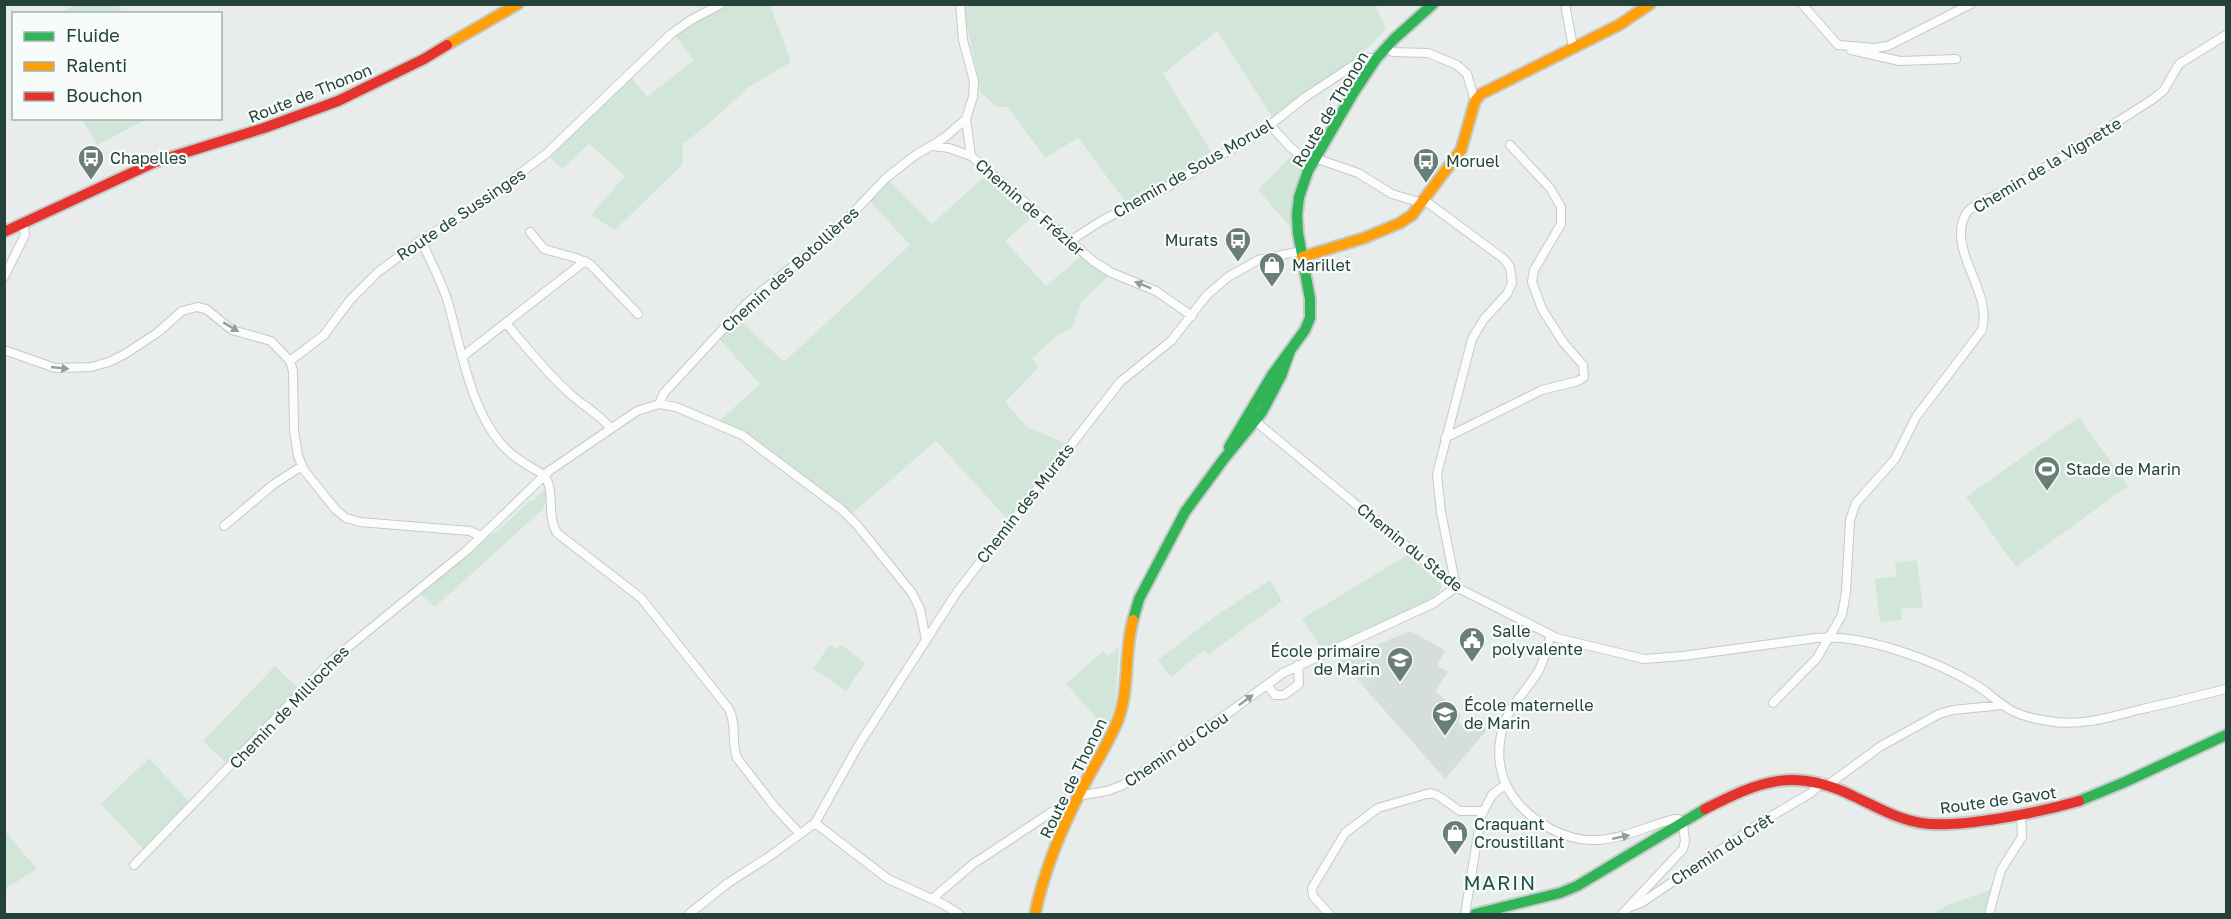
<svg xmlns="http://www.w3.org/2000/svg" width="2231" height="919" font-family="'Golos Text',sans-serif">
  <style>
    .built { fill: #d6dedb }
    .green { fill: #d1e6d8 }
    .lines { fill: none; stroke-linecap: round; stroke-linejoin: round }
    .street-casing { stroke: #c5cac8; stroke-width: 10 }
    .fast-casing { stroke: #c3cbc8; stroke-width: 14 }
    .slow-casing { stroke: #c3cbc8; stroke-width: 14 }
    .jam-casing { stroke: #c3cbc8; stroke-width: 14 }
    .street { stroke: #fcfcfc; stroke-width: 8 }
    .fast { stroke: #30b455; stroke-width: 10 }
    .slow { stroke: #ff9f0a; stroke-width: 10 }
    .jam { stroke: #e5322d; stroke-width: 10 }
    .oneway { fill: #909f9b }
    .labels { text-anchor: middle; stroke-width: 4.5; stroke-linejoin: round; paint-order: stroke }
    .street-label { font-size: 16px; fill: #24423a; stroke: #f7fbf9 }
    .poi-label { font-size: 16px; fill: #24423a; stroke: #f7fbf9; text-anchor: start }
    .quarter-label { font-size: 20px; letter-spacing: 1.5px; fill: #1f5548; stroke: #f7fbf9 }
  </style>
  <rect width="100%" height="100%" fill="#e8edeb"/>
  <path class="built" d="M1410 631 1445 650 1437 666 1448 672 1435 691 1461 714 1458 723 1461 725 1470 715 1487 730 1445 779 1356 678 1345 672 1340 660Z"/>
  <path class="green" d="M75 5H118L123 13H59Z
    M729 5H770L791 62 749 87 712 121 683 144 682 165 615 230 591 215 625 176 589 144 562 169 547 154 629 74 647 97 694 60 675 36 689 25Z
    M964 5H1375L1386 29 1368 48 1273 118 1217 31 1163 74 1214 156 1127 204 1078 138 1045 158 1008 107H997L980 92C978 62 966 34 964 5Z
    M82 119H147L97 145Z
    M1294 153 1306 163C1298 187 1291 205 1293 230L1258 190Z
    M989 172 1036 213 1005 241 1046 286 1084 254 1112 273 1081 302 1072 328 1059 334 1032 358 1039 367 1005 402 1027 427 1070 445 1010 522 936 441 849 516 750 440 717 423 760 384 719 339 739 319 784 362 910 245 867 198 886 178 932 224Z
    M2079 417 2128 486 2016 567 1966 497Z
    M545 489 546 500 543 509 435 607 420 594 472 552 488 536 498 531 530 500 532 502Z
    M1407 555 1441 584V589L1434 596 1435 598 1325 648 1320 646 1302 619Z
    M1917 560 1923 607 1901 609 1902 620 1880 622 1875 579 1896 576 1895 563Z
    M1270 580 1282 601 1208 655 1204 650 1171 677 1158 660 1210 620Z
    M830 645 836 649 840 646H843L865 663 846 691 813 668Z
    M1119 647 1115 706 1109 723 1103 725 1066 684 1103 651 1108 656Z
    M1375 652 1379 656 1365 668 1374 679 1365 688 1356 678 1345 672 1343 667 1347 663Z
    M275 666 298 688 227 764 203 741Z
    M149 758 190 803 144 850 101 804Z
    M5 831 37 869 5 889H4Z
    M1996 888 1990 911 1984 914H1933L1947 905Z"/>
  <g class="lines">
    <g class="street-casing">
      <path id="street" d="M960 4 963 40 974 81 973 97 966 119 971 156 1093 261 1112 273 1156 291 1192 316
        M1565 4 1573 47
        M1802 4 1838 45 1875 48 1888 46 1971 4
        M1386 47 1393 52 1428 53 1457 65 1467 74 1475 101
        M1851 50 1900 61 1956 59
        M1270 125 1291 148 1312 163
        M933 146 949 148 971 156
        M1315 158 1358 173 1392 194 1422 203
        M1424 200 1504 259 1510 267 1512 283 1507 294 1484 319 1472 339 1437 474 1441 512 1456 587
        M530 232 544 249 576 258 590 264 638 314
        M421 240C430 260 440 279 447 299 461 346 470 413 506 449 517 460 531 467 544 475
        M1070 241 1101 221 1171 185 1265 129 1304 98 1360 61 1369 58 1376 59
        M4 277 25 235 23 223
        M506 323C526 347 545 371 568 392 580 404 601 415 610 428
        M4 350 55 368 91 367 109 362 125 354 157 333 182 311 197 307 206 309 232 330 271 341 290 361 293 371 294 430 298 456 304 470 336 510 346 518 360 522 470 531 481 536
        M462 357 585 261
        M290 361 324 335 350 300 378 272 421 240 469 212 547 153 672 33 691 20 721 4
        M659 404 664 393 747 303 832 235 886 178 914 156 944 138 966 119
        M1255 421 1456 587 1557 638 1644 659 1683 656 1816 638C1864 634 1935 660 1976 685 1988 692 1997 702 2009 709 2020 716 2035 719 2048 721 2080 727 2111 717 2142 709 2170 703 2198 696 2226 689
        M1445 438 1542 390 1578 381 1584 377 1583 365 1563 342 1542 309 1532 282 1534 270 1561 224V207L1550 188 1510 145
        M544 475C556 491 546 516 557 533L641 598 729 709C737 725 731 742 737 758L774 806 800 834
        M224 526 274 484 302 466
        M1551 635C1547 646 1545 659 1539 670 1528 690 1509 705 1503 727 1490 773 1512 808 1551 829 1565 836 1579 841 1595 840 1624 839 1647 826 1674 819H1678L1683 823 1685 841 1683 849 1622 914
        M1267 685 1275 695H1284L1299 684 1298 665
        M1773 703 1817 658 1842 615 1846 592 1850 520 1856 503 1895 459 1916 417 1982 330C1991 296 1961 266 1961 233 1961 225 1963 217 1968 211 1979 200 1999 195 2013 187 2060 158 2107 129 2153 99L2164 90 2179 64 2226 35
        M1829 784 1881 746 1939 714 1953 710 2003 705
        M1078 796 1107 791 1123 785 1220 719 1283 673 1434 603 1456 587
        M815 823 888 879 943 904 959 914
        M134 865 331 661 466 551 549 471 637 411 659 404 676 407 742 435 842 510 857 525 912 593 920 609 926 640
        M932 899 973 864 1059 807 1066 805 1073 806
        M1630 907 1641 903 1768 818 1811 793 1822 782
        M689 914 728 883 770 856 815 823 858 746 957 592 1120 382 1171 341 1207 295 1228 277 1258 260 1301 251
        M1329 914 1313 896 1312 888 1345 833 1378 808 1430 793 1437 795 1460 811H1483
        M1465 914 1481 816 1492 795 1506 784
        M1989 914 2001 870 2022 837 2021 814"/>
    </g>
    <g class="fast-casing">
      <path id="fast" d="M1229 447 1272 375 1305 330 1310 318V299L1298 233 1297 215 1299 197 1308 171 1354 92 1376 59 1394 39 1433 4
        M1133 620 1139 599 1185 512 1223 460 1262 412 1281 376 1290 351
        M2079 801 2125 782 2226 735
        M1475 914 1560 893 1577 886 1705 809"/>
    </g>
    <g class="slow-casing">
      <path id="slow" d="M447 45 518 4
        M1302 257 1364 238 1400 223 1412 215 1461 150 1475 101 1481 94 1619 25 1650 4
        M1035 914C1044 870 1063 825 1084 785 1095 764 1109 742 1118 720 1130 688 1124 652 1133 620"/>
    </g>
    <g class="jam-casing">
      <path id="jam" d="M4 232 155 162 264 128 338 101 424 59 447 45
        M1705 809C1760 781 1794 767 1853 796 1875 806 1896 819 1921 823 1959 829 2041 812 2079 801"/>
    </g>
    <use href="#street" class="street"/>
    <use href="#fast" class="fast"/>
    <use href="#slow" class="slow"/>
    <use href="#jam" class="jam"/>
  </g>
  <defs><path id="oneway-solid" d="M-6-.8H1V-3.2L6.5 0L1 3.2V.8H-6Z" transform="scale(1.5)"/></defs>
  <g class="oneway">
    <use href="#oneway-solid" transform="translate(1143 285) rotate(-158)"/>
    <use href="#oneway-solid" transform="translate(231 327) rotate(31)"/>
    <use href="#oneway-solid" transform="translate(60 368) rotate(6)"/>
    <use href="#oneway-solid" transform="translate(1246 700) rotate(-37)"/>
    <use href="#oneway-solid" transform="translate(1621 837) rotate(-12)"/>
  </g>
  <defs>
    <g id="bus-pin" transform="scale(1.35)"><path d="M0 17L-7.5 6A9.5 9.5 0 1 1 7.5 6Z" fill="#697e78" stroke="#f7fbf9"/><path d="M-5-6H5V4H4V6H2V4H-2V6H-4V4H-5ZM-3.5-4V0h7V-4ZM-3.5 1.2v1.5H-2V1.2ZM2 1.2v1.5H3.5V1.2Z" fill="#fff"/></g>
    <g id="shop-pin" transform="scale(1.35)"><path d="M0 17L-7.5 6A9.5 9.5 0 1 1 7.5 6Z" fill="#697e78" stroke="#f7fbf9"/><path d="M-5-2.5h2.3a2.7 3.5 0 0 1 5.4 0H5L5.5 6h-11ZM-1.5-2.5h3a1.5 2.3 0 0 0-3 0Z" fill="#fff"/></g>
    <g id="stadium-pin" transform="scale(1.35)"><path d="M0 17L-7.5 6A9.5 9.5 0 1 1 7.5 6Z" fill="#697e78" stroke="#f7fbf9"/><path d="M0-5a6.5 5 0 1 0 0 10a6.5 5 0 1 0 0-10ZM-3.5-1.8h7v3.6h-7Z" fill="#fff"/></g>
    <g id="civic-pin" transform="scale(1.35)"><path d="M0 17L-7.5 6A9.5 9.5 0 1 1 7.5 6Z" fill="#697e78" stroke="#f7fbf9"/><path d="M-.6-6.5H3V-4.5H.6V-3L4-1V1h2V6H-6V1h2V-1L-.6-3ZM-1.2 2.5V6h2.4V2.5Z" fill="#fff"/></g>
    <g id="school-pin" transform="scale(1.35)"><path d="M0 17L-7.5 6A9.5 9.5 0 1 1 7.5 6Z" fill="#697e78" stroke="#f7fbf9"/><path d="M0-5L7-2L0 1L-7-2ZM-4 1L0 2.5L4 1V4Q0 6-4 4Z" fill="#fff"/></g>
  </defs>
  <g fill-rule="evenodd">
    <use href="#bus-pin" x="91" y="158"/>
    <use href="#bus-pin" x="1426" y="161"/>
    <use href="#bus-pin" x="1238" y="240"/>
    <use href="#shop-pin" x="1272" y="265"/>
    <use href="#stadium-pin" x="2047" y="469"/>
    <use href="#civic-pin" x="1472" y="640"/>
    <use href="#school-pin" x="1400" y="660"/>
    <use href="#school-pin" x="1445" y="714"/>
    <use href="#shop-pin" x="1455" y="833"/>
  </g>
  <g class="labels">
    <g class="street-label">
      <text transform="translate(310 93) rotate(-22)" y="6">Route de Thonon</text>
      <text transform="translate(1330 109) rotate(-59)" y="6">Route de Thonon</text>
      <text transform="translate(2047 165) rotate(-31)" y="6">Chemin de la Vignette</text>
      <text transform="translate(1193 168) rotate(-30)" y="6">Chemin de Sous Moruel</text>
      <text transform="translate(1030 207) rotate(41)" y="6">Chemin de Frézier</text>
      <text transform="translate(461 214) rotate(-34)" y="6">Route de Sussinges</text>
      <text transform="translate(790 269) rotate(-42)" y="6">Chemin des Botollières</text>
      <text transform="translate(1025 503) rotate(-52)" y="6">Chemin des Murats</text>
      <text transform="translate(1410 547) rotate(39)" y="6">Chemin du Stade</text>
      <text transform="translate(289 707) rotate(-46)" y="6">Chemin de Millioches</text>
      <text transform="translate(1176 749) rotate(-34)" y="6">Chemin du Clou</text>
      <text transform="translate(1073 778) rotate(-64)" y="6">Route de Thonon</text>
      <text transform="translate(1998 800) rotate(-8)" y="6">Route de Gavot</text>
      <text transform="translate(1722 849) rotate(-33)" y="6">Chemin du Crêt</text>
    </g>
    <g class="poi-label">
      <text x="110" y="164">Chapelles</text>
      <text x="1446" y="167">Moruel</text>
      <text x="1218" y="246" text-anchor="end">Murats</text>
      <text x="1292" y="271">Marillet</text>
      <text x="2066" y="475">Stade de Marin</text>
      <text x="1492" y="637">Salle<tspan x="1492" dy="18">polyvalente</tspan></text>
      <text x="1380" y="657" text-anchor="end">École primaire<tspan x="1380" dy="18">de Marin</tspan></text>
      <text x="1464" y="711">École maternelle<tspan x="1464" dy="18">de Marin</tspan></text>
      <text x="1474" y="830">Craquant<tspan x="1474" dy="18">Croustillant</tspan></text>
    </g>
    <g class="quarter-label">
      <text x="1500" y="890">MARIN</text>
    </g>
  </g>
  <rect width="2231" height="919" fill="none" stroke="#24423a" stroke-width="12"/>
  <rect x="12" y="12" width="210" height="108" fill="#f7fbf9" stroke="#a3b1ad" stroke-width="1.5"/>
  <rect x="24" y="32" width="30" height="9" fill="#30b455" stroke="#a3b1ad" stroke-width="1.5"/>
  <text x="66" y="42" font-size="18" fill="#24423a">Fluide</text>
  <rect x="24" y="62" width="30" height="9" fill="#ff9f0a" stroke="#a3b1ad" stroke-width="1.5"/>
  <text x="66" y="72" font-size="18" fill="#24423a">Ralenti</text>
  <rect x="24" y="92" width="30" height="9" fill="#e5322d" stroke="#a3b1ad" stroke-width="1.5"/>
  <text x="66" y="102" font-size="18" fill="#24423a">Bouchon</text>
</svg>
